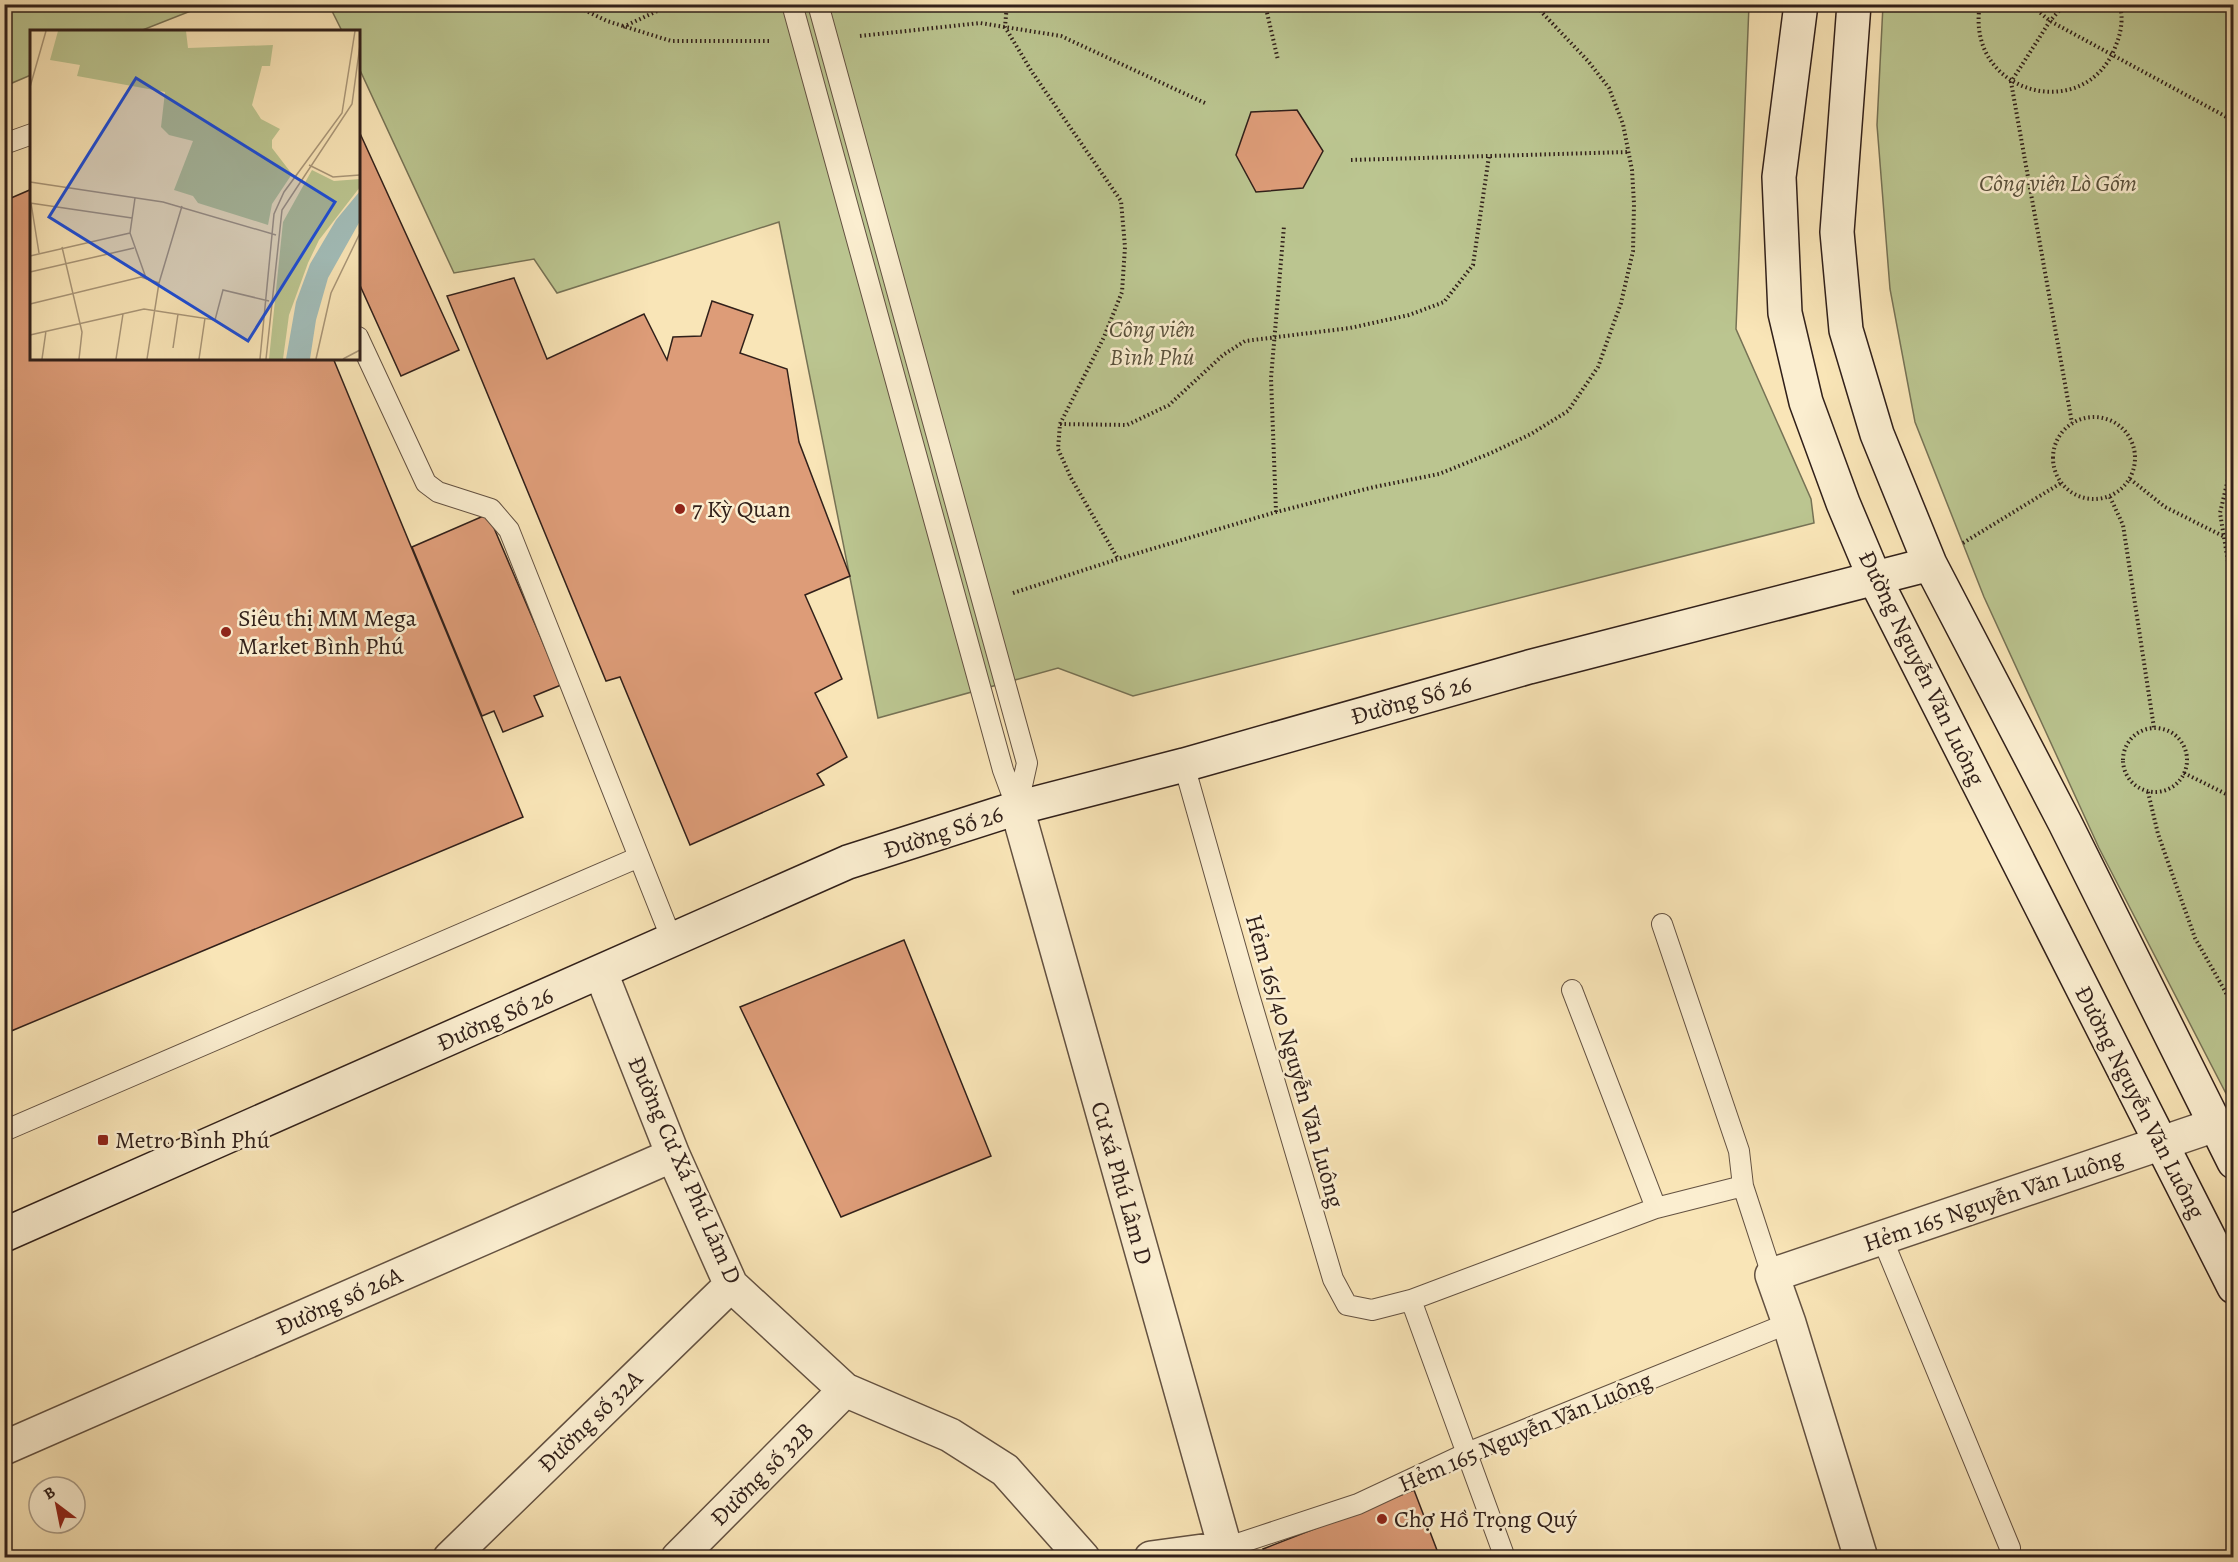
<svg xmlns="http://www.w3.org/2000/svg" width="2238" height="1562" font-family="Alegreya,serif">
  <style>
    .green { fill: #bbc590; stroke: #767255; stroke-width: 1.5 }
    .building { fill: #dd9c78; stroke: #31201a; stroke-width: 1.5 }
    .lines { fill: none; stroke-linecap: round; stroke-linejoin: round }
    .lane-casing { stroke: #635141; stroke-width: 22 }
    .street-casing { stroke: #635141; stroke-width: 36 }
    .secondary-casing { stroke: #31201a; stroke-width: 36 }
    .path { stroke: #31201a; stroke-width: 4; stroke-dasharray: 1.5 3; stroke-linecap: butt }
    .lane { stroke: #fbeed0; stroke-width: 20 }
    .street { stroke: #fbeed0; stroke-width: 33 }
    .secondary { stroke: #fbeed0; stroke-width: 33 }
    .poi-dot { fill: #8f2418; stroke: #fbeed0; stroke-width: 2 }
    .labels { text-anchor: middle; stroke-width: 5; stroke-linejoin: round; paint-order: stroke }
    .park-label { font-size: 24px; font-style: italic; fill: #5a523d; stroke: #fbeed0 }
    .poi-label { font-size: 24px; fill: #31201a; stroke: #fbeed0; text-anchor: start }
    .street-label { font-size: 24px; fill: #31201a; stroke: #fbeed0 }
    .inset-road { fill: none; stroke: #a99678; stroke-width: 1.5 }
    .view { fill: #1d4ed8; fill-opacity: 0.15; stroke: #1d4ed8; stroke-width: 3 }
    .inset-edge { fill: none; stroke: #31201a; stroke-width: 3 }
  </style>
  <rect width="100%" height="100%" fill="#f9e5b7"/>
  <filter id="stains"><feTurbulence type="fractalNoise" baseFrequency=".00333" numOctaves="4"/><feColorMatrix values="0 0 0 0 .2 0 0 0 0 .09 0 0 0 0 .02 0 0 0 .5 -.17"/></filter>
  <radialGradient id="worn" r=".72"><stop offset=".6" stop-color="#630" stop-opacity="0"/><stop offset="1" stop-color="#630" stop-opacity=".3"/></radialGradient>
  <path class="green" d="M5 4H206V5L140 31 32 32 31 75 5 86Z
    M329 5H1749L1736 329 1811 499 1814 523 1133 696 1058 668 878 718 779 222 557 293 534 259 454 273 359 68 358 32 342 31Z
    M1883 5H2233V1107L2099 848 1984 597 1915 422 1890 289 1877 125Z"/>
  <path class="building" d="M1297 110 1323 151 1303 188 1256 192 1236 155 1251 112Z
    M358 129 459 350 401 376 358 281Z
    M32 189V358H333L523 817 4 1034V201Z
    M514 278 547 359 644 314 667 360 673 337 701 336 712 301 753 315 740 353 787 369 799 442 850 576 805 595 842 679 815 693 847 757 817 774 824 785 690 845 620 677 606 681 447 296Z
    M488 514 561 685 534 696 543 716 503 732 494 711 482 716 412 547Z
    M904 940 991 1156 841 1217 740 1007Z
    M1414 1490 1440 1558H1267L1263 1549Z"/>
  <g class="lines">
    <g class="lane-casing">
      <path id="lane" d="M792 4 1003 770 1017 808
        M818 4 1027 763 1017 808
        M4 144 32 134
        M358 337 426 483 438 492 491 509 509 530 672 940
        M1184 765 1249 995 1333 1279 1347 1305 1372 1310 1411 1300 1656 1208 1743 1186 1772 1275
        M1662 924 1739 1151 1743 1186
        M1572 990 1656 1208
        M4 1131 639 857
        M1882 1238 2010 1548
        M1411 1300 1505 1558
        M1225 1548 1358 1504 1467 1453 1789 1323"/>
    </g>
    <g class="street-casing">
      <path id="street" d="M1017 808 1228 1558
        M601 973 673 1155 731 1285 845 1390 950 1435 1005 1470 1083 1558
        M4 1448 673 1155
        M450 1558 731 1285
        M678 1558 845 1390
        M1151 1558 1225 1548
        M1861 1558 1789 1323 1772 1275 2215 1125"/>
    </g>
    <g class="secondary-casing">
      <path id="secondary" d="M1801 4 1779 177 1785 313 1806 402 1843 503 1875 579 2234 1287
        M1854 4 1837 232 1846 330 1877 434 1930 564 2065 823 2234 1162
        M4 1235 848 862 1017 808 1184 765 1529 667 1930 564"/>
    </g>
    <path class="path" d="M572 4 607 21 671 41H769
      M1007 4 1005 27 1032 72 1121 201 1125 247 1122 292 1104 337 1060 424 1058 449 1071 478 1118 559
      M1265 4 1278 60
      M1980 4C1964 95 2087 126 2116 45 2121 33 2124 17 2119 4
      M2030 4 2050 21 2234 121
      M2065 4 2050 21 2011 82 2072 423
      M4 9 15 4
      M623 27 672 4
      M860 36 980 23 1061 36 1207 104
      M1351 160 1628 152
      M2053 458a41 41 0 1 1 82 0a41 41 0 1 1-82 0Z
      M1060 424 1127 425 1169 405 1223 355 1245 341 1350 328 1409 315 1444 302 1473 265 1489 156
      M2234 454 2220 513 2234 598
      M2130 479 2165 507 2223 536
      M2110 497 2123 525 2154 728
      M1276 512 1271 378 1284 226
      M1963 543 2061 483
      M1013 593 1118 559 1276 512 1374 487 1439 474 1491 453 1531 434 1568 411 1598 367 1621 303 1633 251 1634 204 1632 170 1623 124 1609 88 1588 61 1534 4
      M2123 760a32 32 0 1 1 64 0a32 32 0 1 1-64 0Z
      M2184 773 2234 798
      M2148 792 2158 834 2195 938 2234 1007"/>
    <use href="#lane" class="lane"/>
    <use href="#street" class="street"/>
    <use href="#secondary" class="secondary"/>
  </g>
  <g class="poi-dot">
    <circle cx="680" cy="509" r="6"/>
    <circle cx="226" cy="632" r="6"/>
    <rect x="97" y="1134" width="12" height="12" rx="3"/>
    <circle cx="1382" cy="1519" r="6"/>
  </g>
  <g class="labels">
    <g class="park-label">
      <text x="2058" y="191">Công viên Lò Gốm</text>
      <text x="1152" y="337">Công viên<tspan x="1152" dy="28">Bình Phú</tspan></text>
    </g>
    <g class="poi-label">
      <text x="692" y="517">7 Kỳ Quan</text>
      <text x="238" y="626">Siêu thị MM Mega<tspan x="238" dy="28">Market Bình Phú</tspan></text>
      <text x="115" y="1148">Metro Bình Phú</text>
      <text x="1394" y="1527">Chợ Hồ Trọng Quý</text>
    </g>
    <g class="street-label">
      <text transform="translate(1922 668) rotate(64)" y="8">Đường Nguyễn Văn Luông</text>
      <text transform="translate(1411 700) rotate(-16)" y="8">Đường Số 26</text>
      <text transform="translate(943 832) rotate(-18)" y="8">Đường Số 26</text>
      <text transform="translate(495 1019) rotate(-24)" y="8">Đường Số 26</text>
      <text transform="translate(1295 1061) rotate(74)" y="8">Hẻm 165/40 Nguyễn Văn Luông</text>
      <text transform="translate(2140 1102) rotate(63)" y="8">Đường Nguyễn Văn Luông</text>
      <text transform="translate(685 1170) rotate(66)" y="8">Đường Cư Xá Phú Lâm D</text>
      <text transform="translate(1122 1183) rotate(74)" y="8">Cư xá Phú Lâm D</text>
      <text transform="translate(1993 1200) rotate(-19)" y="8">Hẻm 165 Nguyễn Văn Luông</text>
      <text transform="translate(339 1301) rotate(-24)" y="8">Đường số 26A</text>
      <text transform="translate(590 1421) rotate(-44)" y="8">Đường số 32A</text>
      <text transform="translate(1525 1432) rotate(-23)" y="8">Hẻm 165 Nguyễn Văn Luông</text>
      <text transform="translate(762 1474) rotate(-45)" y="8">Đường số 32B</text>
    </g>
  </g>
  <g transform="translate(30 30)">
    <rect width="330" height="330" fill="#f9e5b7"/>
    <path d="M28 1H156L158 18 243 15 240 36H232L222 75 231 89 250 99 242 110V118L262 144 242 174 238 195 168 173 163 166 144 160 163 111 139 105 131 97 135 62 47 46 50 35 20 30ZM282 140 304 151 330 149V157L289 210 278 233 259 285 253 329H239L253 192Z" fill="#bbc590"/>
    <path d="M330 161V191L298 248 286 290 280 329H256L266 272 280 234 306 190Z" fill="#a2bdb9"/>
    <path class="inset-road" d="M0 57 16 1M279 135 303 147 330 145M0 152 133 172 246 205M105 168 100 203 116 248M0 173 102 188M1 173 9 223M32 217 52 302 49 329M0 226 100 203M0 242 104 218M0 274 111 247 129 253M0 305 114 279 185 290 193 260 239 271M143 318 148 284M12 329 16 301M86 329 93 284M117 329 129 253 152 176M169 329 175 288M230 329 244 184 254 162 312 83 325 1M236 329 252 180 322 74 330 15M286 329 301 263 330 203M313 329 330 320"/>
    <path class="view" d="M106 48 305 172 218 311 19 187Z"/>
    <rect width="330" height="330" class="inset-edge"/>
  </g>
  <rect width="2238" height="1562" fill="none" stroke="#f9e5b7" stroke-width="24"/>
  <rect x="6" y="6" width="2226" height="1550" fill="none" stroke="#31201a" stroke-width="3"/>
  <rect x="12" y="12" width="2214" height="1538" fill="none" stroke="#31201a" stroke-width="1.5"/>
  <g transform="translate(57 1505) rotate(328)"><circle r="28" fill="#fbeed0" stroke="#aa9c87" stroke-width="1.5"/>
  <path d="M0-4.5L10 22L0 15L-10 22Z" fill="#8f2418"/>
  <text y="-9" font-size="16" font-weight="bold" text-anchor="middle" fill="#31201a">B</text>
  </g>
  <rect width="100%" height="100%" filter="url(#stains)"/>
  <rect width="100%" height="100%" fill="url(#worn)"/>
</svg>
